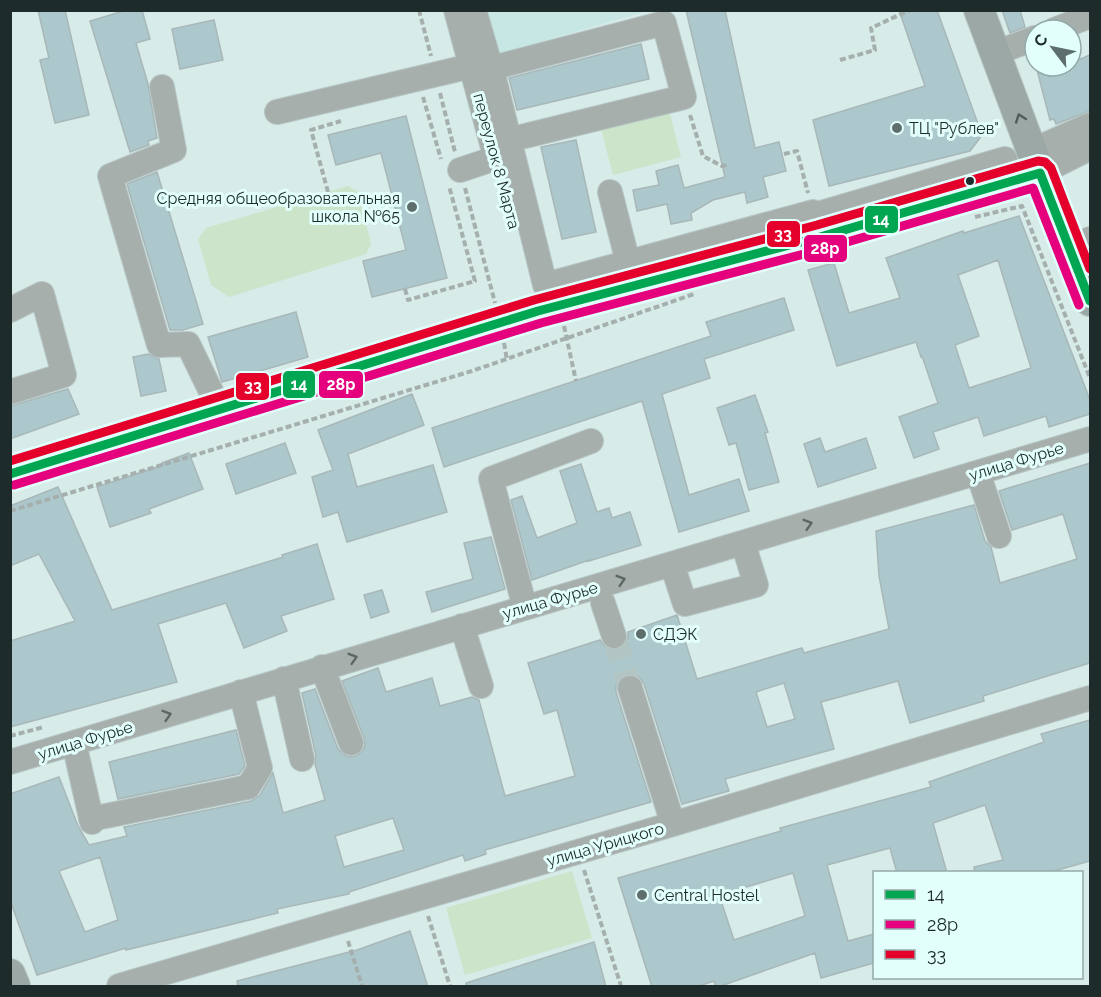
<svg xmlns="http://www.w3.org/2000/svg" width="1101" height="997" font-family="Raleway,sans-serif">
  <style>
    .built { fill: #c6e7e4 }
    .green { fill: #cce4c9 }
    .building { fill: #adc8cc; stroke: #a8b7b8; stroke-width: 1.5; fill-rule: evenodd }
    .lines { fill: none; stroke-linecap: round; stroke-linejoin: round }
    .minor-tunnel { stroke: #b2c5c3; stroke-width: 24; stroke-dasharray: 24 12; stroke-linecap: butt }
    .minor-casing { stroke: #b7c7c5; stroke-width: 26 }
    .major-casing { stroke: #b7c7c5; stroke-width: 32 }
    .path { stroke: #a5afad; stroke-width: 4; stroke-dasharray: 6 3; stroke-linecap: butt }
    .minor { stroke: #a7afad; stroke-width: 24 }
    .major { stroke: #9ca8a5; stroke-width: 30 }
    .bus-1-casing { stroke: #e2fffc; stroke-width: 14 }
    .bus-2-casing { stroke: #e2fffc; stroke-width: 14 }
    .bus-3-casing { stroke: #e2fffc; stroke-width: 14 }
    .bus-1 { stroke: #00a651; stroke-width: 9 }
    .bus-2 { stroke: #e5007d; stroke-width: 9 }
    .bus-3 { stroke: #e4002b; stroke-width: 9 }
    .oneway { stroke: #505d5b }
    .oneway2 { stroke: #5b6665 }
    .poi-dot { fill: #5e6e6d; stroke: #e2fffc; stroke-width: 2 }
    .bus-dot { fill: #1d2b2a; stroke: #e2fffc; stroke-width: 2 }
    .labels { text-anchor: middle; stroke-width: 6; stroke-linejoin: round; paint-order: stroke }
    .poi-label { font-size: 16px; fill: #1d2b2a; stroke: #e2fffc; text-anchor: start }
    .street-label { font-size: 16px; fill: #1d2b2a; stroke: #e2fffc }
    .line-badge { stroke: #e2fffc; stroke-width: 2 }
    .badge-label { font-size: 16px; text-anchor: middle; font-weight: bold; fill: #fff }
  </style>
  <rect width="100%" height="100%" fill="#d7ebe9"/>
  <path class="built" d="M476 10 647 11 489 57Z"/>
  <path class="green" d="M669 110 681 157 613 175 601 129Z
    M348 186 358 192 371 244 366 254 229 297 211 285 198 239 206 228Z
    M572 871 592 938 465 975 446 908Z"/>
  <path class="building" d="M38 10H65L89 115 55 123 40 60 49 58Z
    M127 10H142L150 39 136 43 148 84 157 138 148 141 149 145 130 152 90 21Z
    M686 10H725L755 148 779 142 786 171 763 177 768 197 747 203 745 192 713 200 691 213 692 220 671 224 667 204 637 211 633 190 659 185 656 171 678 165 684 188 725 177Z
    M899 10H937L982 135 970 151 829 186 813 120 925 86Z
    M1002 10H1020L1025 27 1010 33Z
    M214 20 223 60 180 69 172 29Z
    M641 44 649 79 517 110 509 78Z
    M1090 55V111L1056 124 1054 119 1050 120 1036 66H1071V63Z
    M406 116 447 278 372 297 363 261 406 250 381 153 336 165 328 135Z
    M576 140 596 232 562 239 541 147Z
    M157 172 203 324 183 330H170L127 184Z
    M1019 216 1090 400V414L1049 427 1046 416 984 436 978 417 933 432 939 449 914 458 899 417 938 403 922 356 921 357 916 342 837 366 808 270 834 263 849 313 900 298 886 258 963 231 964 233ZM998 260 1031 368 969 388 955 345 979 336 958 275Z
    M784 298 794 330 704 359 710 378 662 394 689 495 739 479 749 511 679 532 642 401 444 467 432 428 711 336 706 322Z
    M296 312 308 357 222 382 208 337Z
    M148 354 159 359 166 391 141 396 133 357Z
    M68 389 79 414 10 439V406Z
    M412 394 424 425 348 454 357 487 433 465 447 512 347 542 338 512 323 517 312 477 333 470 318 430Z
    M755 395 768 432 765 433 779 482 749 490 736 443 729 445 717 408Z
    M820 438 825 452 866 438 876 468 818 487 804 444Z
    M285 443 296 473 236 494 226 464Z
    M189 453 203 489 149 509 151 513 110 527 97 487 163 465 162 463Z
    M1090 463V663L983 696 984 701 910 723 898 681 821 702 834 749 725 779 729 791 682 804 644 684 639 677 634 674H626L619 679 616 686V692L651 802 485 850 486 854 465 861 463 855 349 892V894L277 909 278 913 126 950V948L37 975 10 900V794L59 777 78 826 89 845 127 836 124 827 251 801 260 795 273 773 283 813 325 800 315 764 316 756 302 693 315 689 338 749 343 754 348 757 356 756 362 751 365 746 364 738 342 681 378 668 386 692 432 678 440 706 472 697 479 700 505 796 575 776 557 710 544 714 528 663 600 640 605 647 611 650H618L625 645 628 638V632L677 615 697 679 802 648 804 653 889 629 879 576 876 531 974 505 985 541 991 547 1000 583 1077 559 1063 514 1012 530 999 491ZM784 683 795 719 767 727 756 692ZM393 818 404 850 344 867 335 836ZM100 857 118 920 85 932 59 871Z
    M581 464 597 512 609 508 612 518 630 512 641 545 589 561V560L532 580 511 500 522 496 537 538 577 523 560 471Z
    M58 487 112 610 283 557 282 555 317 544 334 599 281 616 287 631 244 648 226 603 158 624 177 682 10 727V641L75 621 39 554 10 566V506Z
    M491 537 505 589 432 612 426 592 473 579 464 543Z
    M382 590 389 612 371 618 364 595Z
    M1090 720V861L1047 873H975L974 867 1003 860 985 805 933 823 947 873H897L890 848 827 865 848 941 874 934V963L821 978 815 953 718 987H716L714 981 696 987H652L618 878 781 831 780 828 931 787 929 782 1044 742 1041 734ZM793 873 805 916 734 940 719 895Z
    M236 730 245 766 239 774 118 799 109 762Z
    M410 931 428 987H238L237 981 357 950Z
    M594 942 606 987H466V983Z"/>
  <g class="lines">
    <path class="minor-tunnel" d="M614 636 630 688"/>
    <g class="minor-casing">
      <path id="minor" d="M456 10 496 159
        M474 10 494 78 545 285 813 212
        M1054 30 1090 16
        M996 53 1035 38
        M473 73 664 23 684 97 492 144
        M162 87 174 150 110 176 159 345 188 344 220 410
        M277 112 471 66
        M1045 145 1090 125
        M460 170 496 158
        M610 192 632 278
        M821 213 1005 159
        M1070 247 1090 239
        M10 310 42 294 64 375 10 392
        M978 473 999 536
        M10 474 538 311 820 237 1013 182 1040 173 1090 148
        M672 564 685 604 756 585 743 543
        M603 603 614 636
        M525 608 491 479 591 441
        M462 626 481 686
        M322 667 351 743
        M284 679 302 759
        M630 688 673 824
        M74 743 92 822
        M10 762C370 653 730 547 1090 439
        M91 819 248 787 260 768 241 692
        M119 986 673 824 1090 698"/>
    </g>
    <g class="major-casing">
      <path id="major" d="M979 10 1040 173 1090 301
        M10 974 15 986"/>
    </g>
    <path class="path" d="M419 10 431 56
      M840 60 875 50 871 28 910 10
      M440 93 455 152
      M423 97 441 159
      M690 115 703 156 722 166 727 165
      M784 154 797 151 808 193
      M465 188 495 303
      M328 192 311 130 341 121
      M975 217 1022 206 1090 378
      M405 289 408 300 475 281 449 186
      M564 326 576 381
      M504 343 507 360
      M10 511 472 371 694 294
      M10 736 44 727
      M584 870 621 986
      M428 916 450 986
      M348 941 362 986"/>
    <use href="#minor" class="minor"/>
    <use href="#major" class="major"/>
    <g class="bus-1-casing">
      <path id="bus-1" d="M10 474 538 311 820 237 1040 173 1090 301"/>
    </g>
    <g class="bus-2-casing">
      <path id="bus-2" d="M14 485 541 323 823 249 1033 188 1079 305"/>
    </g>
    <g class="bus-3-casing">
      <path id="bus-3" d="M10 461 534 300 817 225 1038 161 1045 162 1051 168 1090 269"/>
    </g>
    <use href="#bus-1" class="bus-1"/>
    <use href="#bus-2" class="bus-2"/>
    <use href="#bus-3" class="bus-3"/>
  </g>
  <defs><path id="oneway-chevron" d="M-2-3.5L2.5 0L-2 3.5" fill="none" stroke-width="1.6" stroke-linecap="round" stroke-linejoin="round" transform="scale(1.5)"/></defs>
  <use class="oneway" href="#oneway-chevron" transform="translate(1020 118) rotate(-110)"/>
  <g class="oneway2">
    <use href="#oneway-chevron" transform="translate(808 524) rotate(-17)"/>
    <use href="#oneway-chevron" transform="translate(621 580) rotate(-17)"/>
    <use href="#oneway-chevron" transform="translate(353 658) rotate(-17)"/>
    <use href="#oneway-chevron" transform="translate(167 715) rotate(-17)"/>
  </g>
  <g class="poi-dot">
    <circle cx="897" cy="128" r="6"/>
    <circle cx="412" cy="207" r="6"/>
    <circle cx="641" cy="634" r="6"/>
    <circle cx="642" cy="895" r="6"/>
  </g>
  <circle class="bus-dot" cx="970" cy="181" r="5"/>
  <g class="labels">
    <g class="poi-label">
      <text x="909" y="134">ТЦ "Рублев"</text>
      <text x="400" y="204" text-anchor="end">Средняя общеобразовательная<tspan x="400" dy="18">школа №65</tspan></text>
      <text x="653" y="640">СДЭК</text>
      <text x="654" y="901">Central Hostel</text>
    </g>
    <g class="street-label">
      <text transform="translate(497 161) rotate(75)" y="6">переулок 8 Марта</text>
      <text transform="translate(1016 461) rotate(-17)" y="6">улица Фурье</text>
      <text transform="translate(550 600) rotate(-16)" y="6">улица Фурье</text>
      <text transform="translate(85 740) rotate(-17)" y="6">улица Фурье</text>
      <text transform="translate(605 844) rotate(-16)" y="6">улица Урицкого</text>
    </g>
  </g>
  <g class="line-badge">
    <rect x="864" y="205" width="35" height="29" rx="6" fill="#00a651"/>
    <rect x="766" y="220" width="35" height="28" rx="6" fill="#e4002b"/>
    <rect x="803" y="234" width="45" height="29" rx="6" fill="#e5007d"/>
    <rect x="318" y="370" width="46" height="29" rx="6" fill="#e5007d"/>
    <rect x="282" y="370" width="34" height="29" rx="6" fill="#00a651"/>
    <rect x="235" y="372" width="35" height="29" rx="6" fill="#e4002b"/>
  </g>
  <g class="badge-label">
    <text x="881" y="225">14</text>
    <text x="783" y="240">33</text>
    <text x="825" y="254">28р</text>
    <text x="341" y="390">28р</text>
    <text x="299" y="390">14</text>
    <text x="253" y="392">33</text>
  </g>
  <rect width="1101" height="997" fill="none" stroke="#1d2b2a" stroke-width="24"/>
  <rect x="873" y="871" width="210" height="108" fill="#e2fffc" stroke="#93aaa8" stroke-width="1.5"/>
  <rect x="885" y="890" width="30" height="9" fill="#00a651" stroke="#93aaa8" stroke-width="1.5"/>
  <text x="927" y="901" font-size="18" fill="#1d2b2a">14</text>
  <rect x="885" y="920" width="30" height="9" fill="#e5007d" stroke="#93aaa8" stroke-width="1.5"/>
  <text x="927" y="931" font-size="18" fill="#1d2b2a">28р</text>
  <rect x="885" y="950" width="30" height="9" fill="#e4002b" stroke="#93aaa8" stroke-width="1.5"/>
  <text x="927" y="961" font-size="18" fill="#1d2b2a">33</text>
  <g transform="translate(1053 48) rotate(302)"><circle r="28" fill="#e2fffc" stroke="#93aaa8" stroke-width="1.5"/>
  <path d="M0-4.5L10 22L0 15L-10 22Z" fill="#5e6e6d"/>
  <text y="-9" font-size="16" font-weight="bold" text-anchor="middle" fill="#1d2b2a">С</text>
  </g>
</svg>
